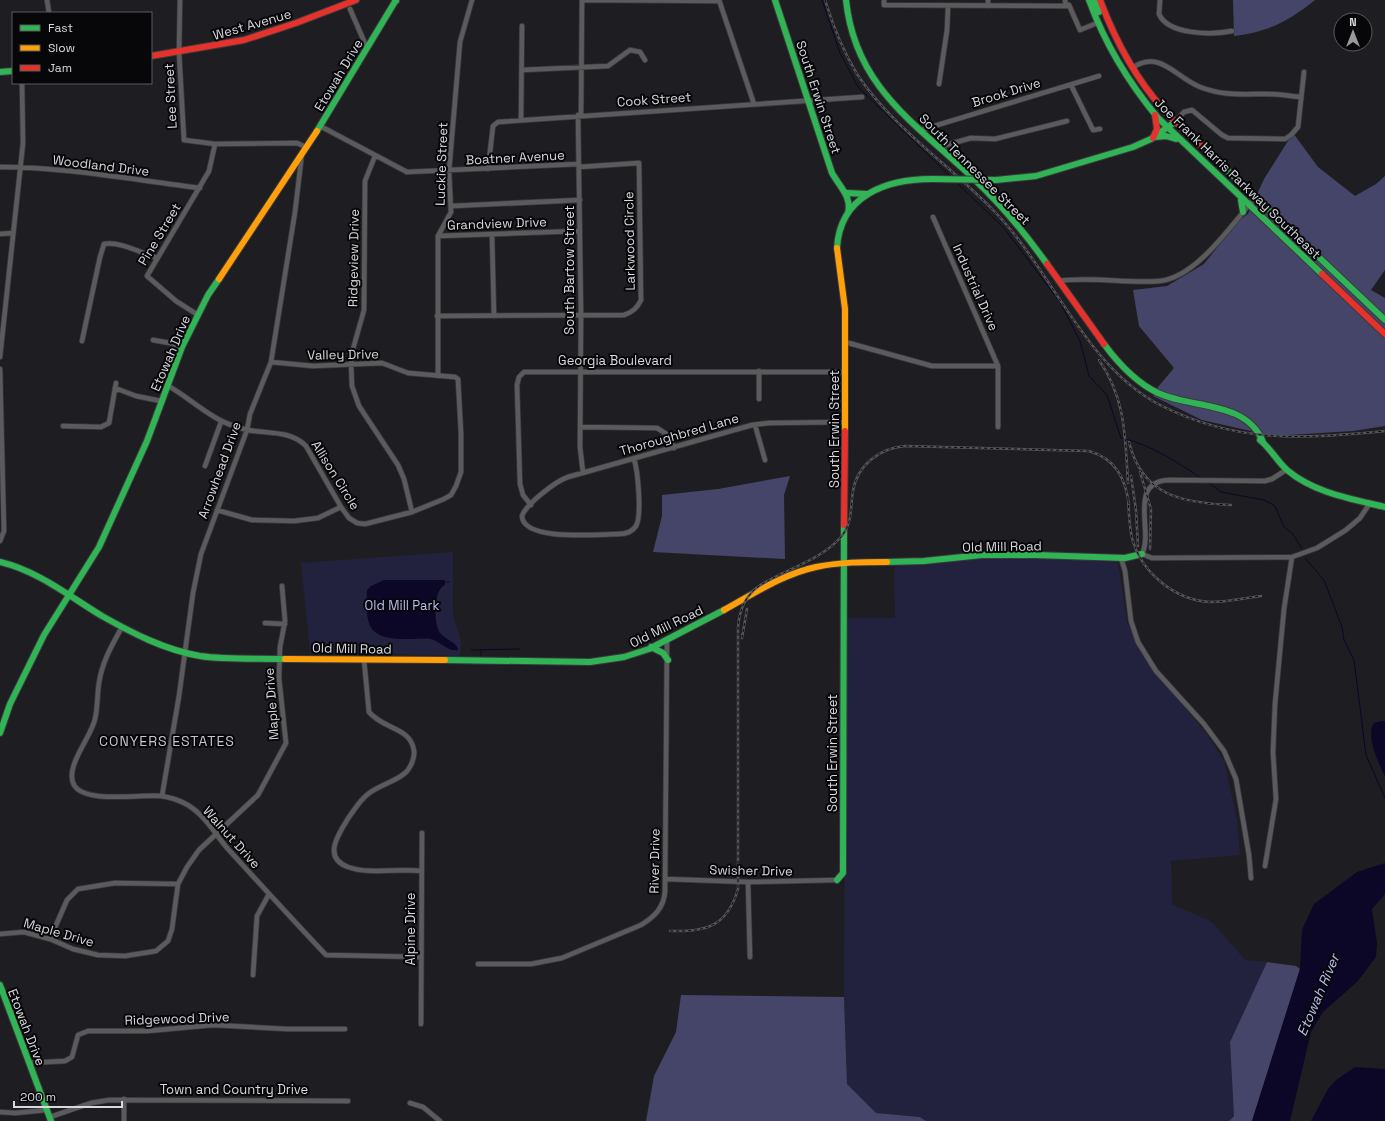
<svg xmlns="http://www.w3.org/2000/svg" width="1385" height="1121" font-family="'Space Grotesk',sans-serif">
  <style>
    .green { fill: #23223e }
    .forest { fill: #444569 }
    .water { fill: #0c0627 }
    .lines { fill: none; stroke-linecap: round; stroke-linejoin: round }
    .stream { stroke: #0c0627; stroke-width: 1 }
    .street-casing { stroke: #3a3a3d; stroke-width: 6 }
    .fast-casing { stroke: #3a3a3d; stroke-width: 8 }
    .slow-casing { stroke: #3a3a3d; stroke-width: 8 }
    .jam-casing { stroke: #3a3a3d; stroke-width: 8 }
    .street { stroke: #5b5b5e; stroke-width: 4.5 }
    .fast { stroke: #30b455; stroke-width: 6 }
    .slow { stroke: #ff9f0a; stroke-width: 6 }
    .jam { stroke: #e5322d; stroke-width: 6 }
    .rail-casing { stroke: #555559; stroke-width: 2.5 }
    .rail { stroke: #07070a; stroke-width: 1; stroke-dasharray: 3; stroke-linecap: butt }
    .fast-bridge-casing { stroke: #3a3a3d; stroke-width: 8; stroke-linecap: butt }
    .fast-bridge { stroke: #30b455; stroke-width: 6 }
    .labels { text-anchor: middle; stroke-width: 4; stroke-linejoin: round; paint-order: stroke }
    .street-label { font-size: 13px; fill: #d8d9de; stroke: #07070a }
    .park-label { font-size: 13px; fill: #b9bbf3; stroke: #07070a }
    .neighbourhood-label { font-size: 14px; letter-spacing: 1px; fill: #c5c5d0; stroke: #07070a }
    .water-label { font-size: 14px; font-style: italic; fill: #bbbdf5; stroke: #07070a }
  </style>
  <rect width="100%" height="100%" fill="#1e1e22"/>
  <path class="green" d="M453 552V615L461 641 460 656 310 651 301 563Z
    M974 558 1077 559 1118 563 1127 622 1146 660 1209 737 1224 761 1237 819 1240 855 1171 861 1172 904 1212 922 1245 960 1267 962 1230 1042 1234 1116 1229 1121H926L920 1117 876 1113 847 1084 844 997 846 618H895L894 568 901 565 933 564Z"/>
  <path class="forest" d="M1233 0H1315C1289 21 1268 32 1234 36Z
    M1293 133 1318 167 1355 196 1376 184 1385 176V270L1371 290 1385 298V426L1353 431 1273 436 1202 420 1153 396 1158 387 1174 368 1139 326 1133 290 1167 286 1204 264 1239 220 1248 214 1264 179Z
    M790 476 784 495 785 559 653 552 662 516V495L718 489Z
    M1267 962 1296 966 1300 969 1252 1121H1229L1234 1116 1230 1042Z
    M681 995 844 997 847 1084 876 1113 920 1117 926 1121H646L654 1076 676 1032Z"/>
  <path class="water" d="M384 580H445V585C433 589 433 626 441 634 446 640 457 642 458 650 448 652 441 642 431 639 425 638 416 639 409 639 369 639 365 629 367 590L371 586Z
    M1381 721H1385V776C1379 765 1365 734 1374 723Z
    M1385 863V894L1372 909 1377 943 1376 957 1358 981 1323 1012 1311 1032 1290 1121H1252L1300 969 1302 930 1314 904 1357 872Z
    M1355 1067 1385 1069V1121H1311L1328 1089 1336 1080Z"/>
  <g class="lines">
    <path class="stream" d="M822 0 840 53 858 87 951 177
      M956 182 1004 228 1060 302 1080 341 1089 376 1107 395 1121 438C1150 444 1177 462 1201 478
      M1209 483 1221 492 1264 500 1275 506 1284 527 1293 534 1302 549
      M1305 558 1324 580 1342 627 1344 640 1354 660 1366 755 1385 798
      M446 582H449
      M471 650 520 649
      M481 656V650"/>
    <g class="street-casing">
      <path id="street" d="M47 0 49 13
        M180 0 179 52 184 140 215 144 297 143 306 147
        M719 0 754 104
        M884 0V5L1066 6
        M1065 0 1066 6 1069 5 1080 30 1097 23
        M1160 0 1159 14C1168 35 1212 35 1232 31
        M988 6V0
        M350 9 367 48
        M1132 68C1160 49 1175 77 1200 87 1223 96 1242 94 1266 94 1278 94 1289 96 1300 97
        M522 70 608 66 630 50 640 52 645 60
        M939 84 947 30 948 7
        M1071 85 1093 130 1100 129
        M578 115 581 315 580 447 583 473
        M581 115 582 0 719 1
        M521 120 522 26
        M1175 122 1184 112 1192 110 1222 135 1228 138 1285 139 1291 135 1298 127 1304 72
        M320 126 407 172 579 164
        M921 130 1099 76
        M939 147 971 138 995 139 1067 121
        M375 156 365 181 364 310 353 349 351 364 352 386 359 406 398 465 404 479 412 512
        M0 167C66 167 134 180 200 188
        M488 169 493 126 498 122 862 97
        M452 206 580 200
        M933 217 998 366V427
        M0 234 13 233
        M492 235 494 316
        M438 236 580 231
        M1059 281C1092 276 1126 284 1160 281 1197 277 1231 225 1255 198
        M198 315 176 301 147 276 209 171 215 144
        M437 316 624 315C633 312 637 308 641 300L639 163 579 167
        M153 340 170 343 182 347
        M82 341 100 257 104 244C120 241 141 253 157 258
        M845 342 932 366H998
        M0 357 23 143 22 83
        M0 369 4 531 0 541
        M759 371V399
        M438 376V236L451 212 449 171 460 42 472 0
        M167 385C196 402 213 423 248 430 268 434 290 430 306 446L341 507 349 518 357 523 365 524 412 512 444 499 451 495 456 486 461 472V433L458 379 455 377 408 373 382 363 313 366 271 362
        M115 388 136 396 161 401
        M755 425 765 460
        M63 426 101 427 109 423 116 383
        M580 427 657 428 668 435 674 448
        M634 459C638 471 642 516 636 526 632 532 626 534 619 534 600 534 523 542 522 516 526 504 556 481 568 477L752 425 769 423 845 422
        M205 466 221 422
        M1286 470 1272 479 1265 481 1169 480C1127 482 1154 531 1142 554L1152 558 1292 557 1317 548 1346 530 1360 518 1370 503
        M531 505 523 495 520 484 517 385 519 377 524 372H845
        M217 510 252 520 294 521 318 518 341 507
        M1121 558 1125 571 1131 621 1138 642 1156 671 1204 724 1224 751 1236 779 1249 855 1251 878
        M265 623 285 624
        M122 627C112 645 102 662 99 683 97 694 98 707 95 719 91 738 64 767 74 785 85 804 141 794 161 796 168 797 178 800 184 803 203 812 215 834 228 849 260 884 293 920 326 955L421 957
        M364 660 369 712C384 730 411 727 414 751 415 758 410 769 405 773 395 782 379 785 368 794 360 800 355 809 349 817 340 832 321 857 348 867 371 875 398 868 421 871
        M162 796 179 696 193 593 201 554 247 430 250 414 271 362 295 212 302 153
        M1265 866 1276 799 1273 752 1275 704 1284 609 1292 557
        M666 879 748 882 837 880
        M748 882 750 957
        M0 934 24 932 50 939 73 949 98 955 125 956 156 951 168 941 172 929 178 884 187 867 199 850 258 795 286 743 279 678 280 647 285 621 282 586
        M50 939 67 900 78 889 115 883 178 884
        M478 964H531L562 958 641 925C654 917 664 908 665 891L667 640
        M253 975 257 916 269 894
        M421 1024 422 833
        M29 1063 65 1061 72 1057 78 1035 88 1031H147L213 1025 287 1029H345
        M124 1099V1121
        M410 1103 423 1107 440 1121
        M0 1112 15 1113 47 1110
        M50 1117 91 1103 109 1100 348 1101"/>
    </g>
    <g class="fast-casing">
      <path id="fast" d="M395 0 396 1
        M775 0 832 173C840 187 852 197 848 213
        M846 0C855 87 915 123 973 178 1001 204 1025 233 1047 264
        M1089 0C1105 44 1128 82 1158 118L1322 274
        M1094 0 1099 12
        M0 72 13 71
        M317 131 396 0
        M1155 137 1166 136 1176 139
        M1207 151 1385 320
        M996 180 1036 176 1133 147 1151 139 1175 122
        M847 193 867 194
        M1241 200 1243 212
        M837 248C840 195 887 179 932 179
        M1104 344C1118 363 1137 383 1158 393 1192 409 1246 400 1263 442
        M1260 440C1271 449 1277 461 1287 470 1314 493 1352 499 1385 507
        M0 562C38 571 69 596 102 616 132 633 165 650 200 656 228 660 257 658 285 659
        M887 562 924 561 982 555H1035L1125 558 1142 554
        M651 647 663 653 668 660
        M445 660 590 662 624 657 649 649 724 610
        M0 733 10 704 44 635 99 547 147 441 182 347 208 295 219 279
        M837 880 843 873 844 525
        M0 985 51 1121"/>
    </g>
    <g class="slow-casing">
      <path id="slow" d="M837 248 845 309V431
        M219 279 317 131
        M724 610C753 594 783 574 816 567 840 562 863 562 887 562
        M285 659 445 660"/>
    </g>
    <g class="jam-casing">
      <path id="jam" d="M1100 0C1115 40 1135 78 1164 110 1177 125 1193 137 1207 151
        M151 56 244 40 296 23 356 0
        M1153 138 1157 129 1155 115
        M1047 264 1104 344
        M1322 274 1385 334
        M844 525 845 431"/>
    </g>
    <use href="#street" class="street"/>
    <use href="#fast" class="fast"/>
    <use href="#slow" class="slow"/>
    <use href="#jam" class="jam"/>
    <g class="rail-casing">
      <path id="rail" d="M825 0C833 26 843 51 857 74 891 126 952 167 995 212 1053 272 1085 366 1160 405 1237 444 1302 439 1385 431
        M1099 360C1126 399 1125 437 1128 483
        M1129 442C1142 496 1183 503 1231 505
        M1140 472 1151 509 1150 549
        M1131 476 1136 510 1138 546
        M1128 499C1129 512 1129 525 1132 538 1141 572 1174 600 1210 602 1227 602 1244 598 1261 596
        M742 638 747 609
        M670 931C706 932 727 927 738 889V628C739 611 745 596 759 586 785 569 820 561 841 537 853 522 850 509 853 491 857 465 880 448 905 446L1089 451C1116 459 1125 478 1129 504"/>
    </g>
    <use href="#rail" class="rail"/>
    <g class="fast-bridge-casing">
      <path id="fast-bridge" d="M932 179 996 180"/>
    </g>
    <use href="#fast-bridge" class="fast-bridge"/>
  </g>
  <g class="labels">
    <g class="street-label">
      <text transform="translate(252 24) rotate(-16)" y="5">West Avenue</text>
      <text transform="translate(338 75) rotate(-59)" y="5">Etowah Drive</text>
      <text transform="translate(1006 92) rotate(-17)" y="5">Brook Drive</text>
      <text transform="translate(170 96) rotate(-93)" y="5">Lee Street</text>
      <text transform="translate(819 97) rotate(72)" y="5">South Erwin Street</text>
      <text transform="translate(654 99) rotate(-4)" y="5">Cook Street</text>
      <text transform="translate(515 157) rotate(-3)" y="5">Boatner Avenue</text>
      <text transform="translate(441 164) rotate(-88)" y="5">Luckie Street</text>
      <text transform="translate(101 165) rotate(7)" y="5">Woodland Drive</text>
      <text transform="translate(975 169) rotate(45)" y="5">South Tennessee Street</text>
      <text transform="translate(1238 178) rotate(44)" y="5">Joe Frank Harris Parkway Southeast</text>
      <text transform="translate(497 223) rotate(-2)" y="5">Grandview Drive</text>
      <text transform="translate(159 234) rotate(-59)" y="5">Pine Street</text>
      <text transform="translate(629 241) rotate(-91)" y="5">Larkwood Circle</text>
      <text transform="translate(353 258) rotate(-89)" y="5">Ridgeview Drive</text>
      <text transform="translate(569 270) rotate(-90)" y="5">South Bartow Street</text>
      <text transform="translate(976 287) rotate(66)" y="5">Industrial Drive</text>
      <text transform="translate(170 353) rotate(-67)" y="5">Etowah Drive</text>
      <text transform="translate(343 354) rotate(-1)" y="5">Valley Drive</text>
      <text x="615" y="365">Georgia Boulevard</text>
      <text transform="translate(834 429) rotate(-90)" y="5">South Erwin Street</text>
      <text transform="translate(679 434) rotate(-16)" y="5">Thoroughbred Lane</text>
      <text transform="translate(219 470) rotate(-70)" y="5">Arrowhead Drive</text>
      <text transform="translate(336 475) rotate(58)" y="5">Allison Circle</text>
      <text transform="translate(1002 546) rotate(-1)" y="5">Old Mill Road</text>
      <text transform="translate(666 626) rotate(-26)" y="5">Old Mill Road</text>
      <text transform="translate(352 648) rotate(1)" y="5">Old Mill Road</text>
      <text transform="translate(271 704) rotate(-94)" y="5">Maple Drive</text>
      <text transform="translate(832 753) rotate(-90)" y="5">South Erwin Street</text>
      <text transform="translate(232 837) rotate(48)" y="5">Walnut Drive</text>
      <text transform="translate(654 861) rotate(-89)" y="5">River Drive</text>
      <text transform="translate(751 870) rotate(1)" y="5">Swisher Drive</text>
      <text transform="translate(410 929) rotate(-90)" y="5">Alpine Drive</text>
      <text transform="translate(59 932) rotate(16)" y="5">Maple Drive</text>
      <text transform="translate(177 1018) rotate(-2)" y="5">Ridgewood Drive</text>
      <text transform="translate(27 1027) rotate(69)" y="5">Etowah Drive</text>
      <text x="234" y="1094">Town and Country Drive</text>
    </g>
    <g class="park-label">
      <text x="402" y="610">Old Mill Park</text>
    </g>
    <g class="neighbourhood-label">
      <text x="167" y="746">CONYERS ESTATES</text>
    </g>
    <g class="water-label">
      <text transform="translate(1318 995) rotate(-67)" y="5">Etowah River</text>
    </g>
  </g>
  <rect x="12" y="12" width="140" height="72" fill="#07070a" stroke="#5b5b5f"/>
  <rect x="20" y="25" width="20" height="6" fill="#30b455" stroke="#5b5b5f"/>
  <text x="48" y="32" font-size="12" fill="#d8d9de">Fast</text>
  <rect x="20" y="45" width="20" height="6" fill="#ff9f0a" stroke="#5b5b5f"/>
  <text x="48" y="52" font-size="12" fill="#d8d9de">Slow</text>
  <rect x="20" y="65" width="20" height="6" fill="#e5322d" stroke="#5b5b5f"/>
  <text x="48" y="72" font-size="12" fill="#d8d9de">Jam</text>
  <g transform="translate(1353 32)"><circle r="19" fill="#07070a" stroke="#5b5b5f"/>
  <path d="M0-3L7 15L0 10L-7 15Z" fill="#97989c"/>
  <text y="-6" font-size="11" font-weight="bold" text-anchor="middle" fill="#d8d9de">N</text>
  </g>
  <path d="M14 1101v6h108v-6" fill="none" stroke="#d8d9de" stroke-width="2"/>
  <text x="20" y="1101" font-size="12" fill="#d8d9de" stroke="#07070a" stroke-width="3" paint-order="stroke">200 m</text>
</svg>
